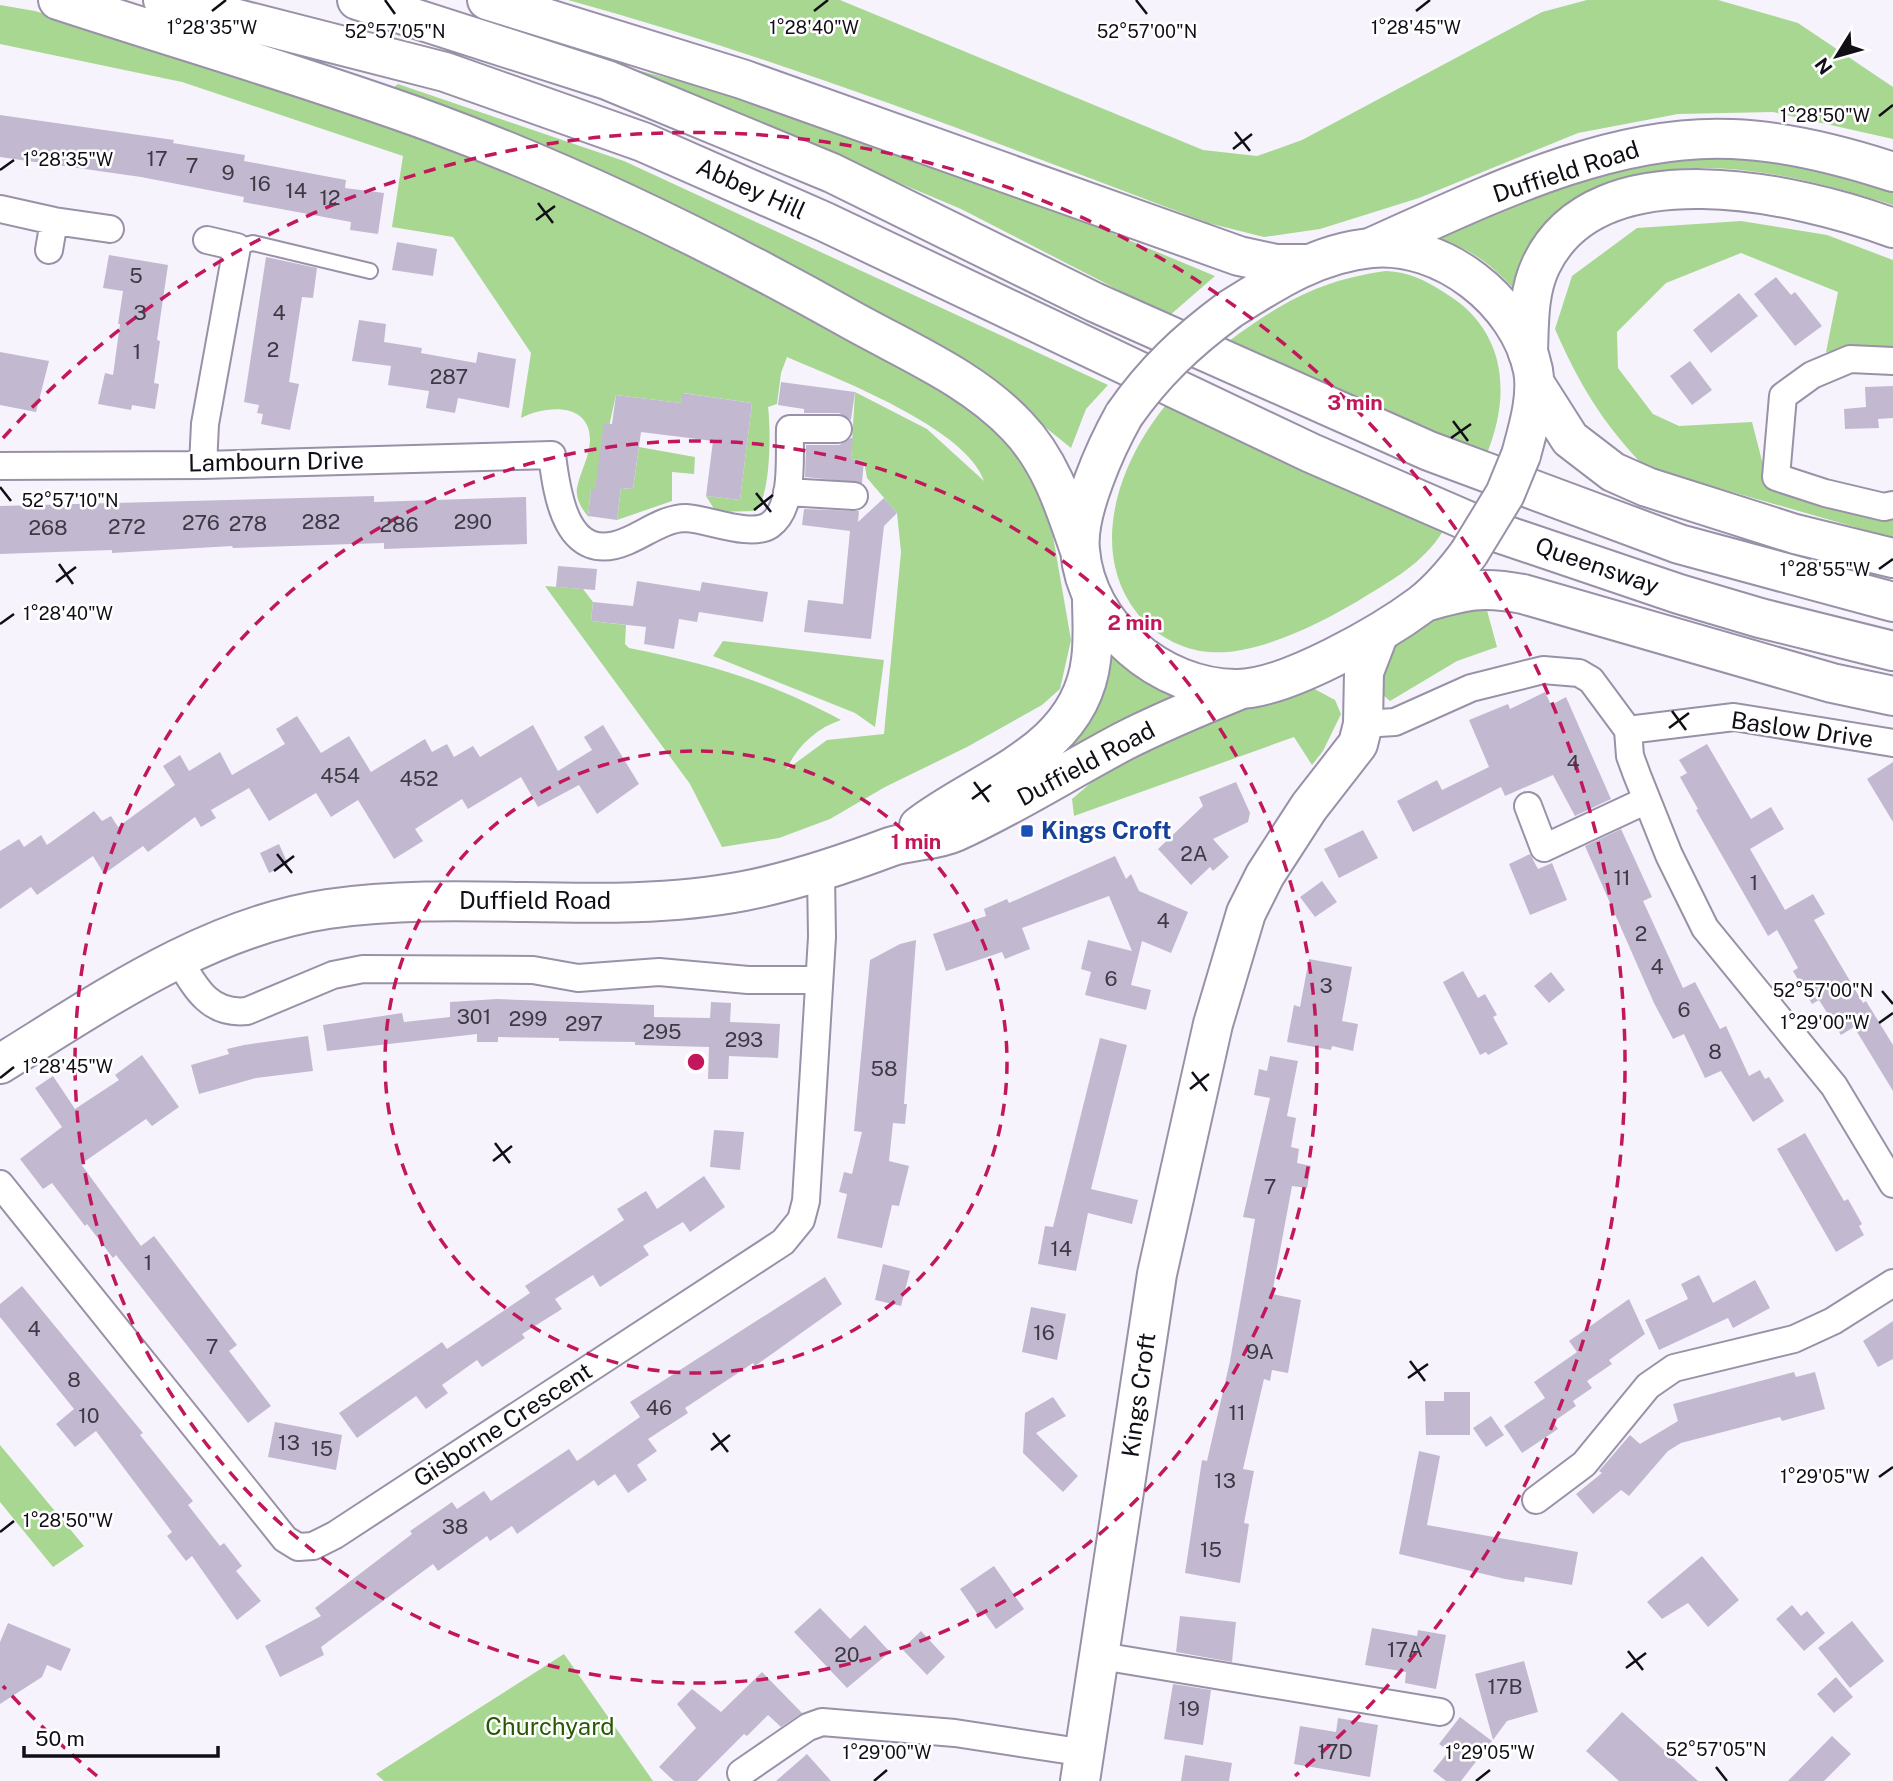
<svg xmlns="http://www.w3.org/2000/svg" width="1893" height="1781" font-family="'Public Sans',sans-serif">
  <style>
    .green { fill: #a7d791 }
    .building { fill: #c2b9d1 }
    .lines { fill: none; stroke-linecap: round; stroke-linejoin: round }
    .lane-casing { stroke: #9991a7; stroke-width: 18 }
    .street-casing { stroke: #9991a7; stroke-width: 30 }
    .secondary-casing { stroke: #9991a7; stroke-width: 42 }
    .primary-casing { stroke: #9991a7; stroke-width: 42 }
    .highway-casing { stroke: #9991a7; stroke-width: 42 }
    .lane { stroke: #fff; stroke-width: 14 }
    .street { stroke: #fff; stroke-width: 26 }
    .secondary { stroke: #fff; stroke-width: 38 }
    .primary { stroke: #fff; stroke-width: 38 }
    .highway { stroke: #fff; stroke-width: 38 }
    .highway-bridge-casing { stroke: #9991a7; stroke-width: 42; stroke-linecap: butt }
    .highway-bridge { stroke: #fff; stroke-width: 38 }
    .ticks { fill: none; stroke: #110e16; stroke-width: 2.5 }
    .ring { fill: none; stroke: #c2185b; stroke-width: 3.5; stroke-dasharray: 12 9 }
    .transit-dot { fill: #1a4fb4; stroke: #fff; stroke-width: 2.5 }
    .labels { text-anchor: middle; stroke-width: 5; stroke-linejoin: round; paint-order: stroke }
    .number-label { font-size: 21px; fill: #3d3945 }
    .street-label { font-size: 24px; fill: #110e16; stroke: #fff }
    .transit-label { font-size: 24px; font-weight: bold; fill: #164399; stroke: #fff; text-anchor: start }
    .park-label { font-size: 24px; fill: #265900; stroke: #fff }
    .ticks-label { font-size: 18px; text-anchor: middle; fill: #110e16; stroke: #fff; stroke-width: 5; stroke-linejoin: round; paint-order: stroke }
    .centre { fill: #c2185b; stroke: #fff; stroke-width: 3.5 }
    .ring-label { font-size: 21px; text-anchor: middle; font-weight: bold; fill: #c2185b; stroke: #fff; stroke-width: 5; stroke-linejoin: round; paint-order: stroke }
  </style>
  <rect width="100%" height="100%" fill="#f7f3fd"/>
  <path class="green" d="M568 0H840L1203 150 1257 156 1302 140 1542 12 1587 0H1718L1798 23 1893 87V139L1773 112 1678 114 1578 133 1419 198 1320 229 1264 237 1208 223C997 143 786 60 568 0Z
    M0 5 35 11 274 82 618 212 927 376 1019 448 1045 490 1071 640 1060 689 1042 705 967 747 885 787 830 819 779 838 722 847 690 784 545 586 583 589 593 602 591 621 626 625 625 644 629 648C709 664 769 681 841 720 816 728 797 747 786 770L827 740 884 734 901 552 897 513 867 478 864 461 851 459 855 392 927 429 984 481C966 428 838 379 787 357L781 373 777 404 768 407C771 429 771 495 756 511L716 512 706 496 740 500 752 403 683 393 681 403 616 395 595 489H591L588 516 593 521C584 514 575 499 577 488 580 472 590 456 590 440 590 401 544 406 521 418L531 353 453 237 392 227 403 156 182 82 0 44Z
    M625 67 770 104 1013 192 1215 276 1169 316 961 209Z
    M398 84 624 161 1108 385 1086 409 1071 448 979 374 386 93Z
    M1737 152 1893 185V205C1794 174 1671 142 1576 201 1560 211 1542 222 1532 239 1523 255 1519 273 1514 289 1491 264 1467 245 1432 239L1581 174Z
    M1741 221 1827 235 1893 260V346L1826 352 1838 292 1741 253 1666 283 1617 332 1618 368 1653 414 1679 426 1752 422 1768 484 1893 515V538L1645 467C1603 424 1579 384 1555 329L1572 276 1637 228Z
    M1386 271C1409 272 1425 280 1445 293 1507 330 1512 396 1485 458L1229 341C1282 302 1320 280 1386 271Z
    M1166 405 1294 467 1443 531C1423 564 1390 581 1358 601 1319 624 1256 656 1209 652 1182 650 1154 635 1137 613 1087 549 1120 461 1166 405Z
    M639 447 695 457 694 474 672 472V501L617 520 621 488 633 489Z
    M1485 603 1497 647 1457 661 1390 701 1376 689 1389 645 1437 613Z
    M723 641 884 660 875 727 855 713 713 656Z
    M1105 642 1177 689 1178 699 1029 776Z
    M1309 686 1335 700 1341 714 1323 751 1312 765 1294 737 1074 816 1072 799 1120 758 1226 710Z
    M0 1445 84 1546 53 1567 0 1502Z
    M564 1654 653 1781H384L376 1774Z"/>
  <path class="building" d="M0 115 174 140 173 143 245 155 244 161 346 180 345 188 384 193 378 234 350 230 351 222 243 202 244 197 141 177 0 157Z
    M397 242 437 249 433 276 392 270Z
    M109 255 168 265 157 340 160 341 154 383 159 384 155 409 132 405 131 410 98 404 105 373 113 375 120 324H118L123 291 103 288Z
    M266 257 317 268 313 298 302 297 289 382 299 384 290 430 261 424 263 414 257 413 259 405 244 402Z
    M1776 277 1791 295 1795 292 1822 326 1795 346 1754 294Z
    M1739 293 1758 316 1711 353 1693 330Z
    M359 320 386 324 384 342 422 348 421 353 476 363 478 352 516 359 509 408 458 398 455 413 426 408 429 391 388 385 391 366 352 361Z
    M0 352 49 361 36 412 0 405Z
    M1690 361 1712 390 1692 405 1670 376Z
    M781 382 855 392 851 420 839 413H804V409L778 405Z
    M1893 386V418L1878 419 1879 428 1845 429 1844 409 1866 407 1865 387Z
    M682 393 752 403 740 500 706 496 713 441 641 432 633 489 621 488 617 520 588 516 591 489H595L604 423 612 424 616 395 681 403Z
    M851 438H853L851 459 864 461 862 483 805 477 806 445H839Z
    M374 496V502L526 497 527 544 384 549V543L233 548 232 546 112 553V550L0 554V506Z
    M884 498 897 513 884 526 871 639 804 632 808 600 843 604 850 531 802 525 804 509 859 511 858 522Z
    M558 566 597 569 595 590 556 587Z
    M637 581 700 591 702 582 768 592 763 622 699 612 697 622 679 619 674 649 644 644 646 627 591 621 593 602 633 606Z
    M1545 692 1551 705 1566 697 1611 799 1575 816 1553 775 1505 796 1501 787 1413 832 1397 801 1437 780 1442 790 1489 767 1469 720 1508 704 1510 709Z
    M297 716 321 753 349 736 371 772 425 739 432 752 447 744 454 757 473 746 480 757 533 725 558 771 592 750 584 737 603 725 639 784 597 814 579 785 538 807 521 777 468 809 462 799 415 829 423 841 394 859 358 800 331 817 316 793 269 821 249 788 211 810 209 807 216 818 201 827 195 817 148 852 143 846 104 874 93 856 37 895 31 887 0 909V851L19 839 24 847 41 835 47 845 94 811 102 821 111 816 118 827 175 785 163 766 180 755 189 771 220 752 232 775 285 744 276 729Z
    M1707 744 1751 819 1771 807 1784 829 1750 849 1785 910 1813 894 1825 914 1814 920 1863 1003 1866 1001 1893 1045V1091L1854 1027 1841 1035 1819 1000 1812 1004 1793 971 1798 968 1777 930 1768 936 1696 810 1698 809 1680 777 1687 773 1679 760Z
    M1893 762V822L1867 779Z
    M1236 782 1250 813 1248 822 1213 839 1229 857 1213 871 1210 867 1191 885 1158 849 1203 806 1199 797Z
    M1621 829 1652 897 1643 901 1683 988 1695 982 1720 1029 1726 1026 1749 1076 1760 1070 1765 1079 1769 1077 1784 1101 1753 1122 1721 1071 1705 1078 1684 1034 1673 1039 1654 1003 1585 846Z
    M1363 830 1378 858 1339 878 1324 849Z
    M279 844 288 864 269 873 260 853Z
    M1530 854 1538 869 1552 863 1567 900 1530 915 1509 864Z
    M1115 856 1126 879 1131 874 1139 891 1188 912 1171 953 1142 941 1131 985 1151 990 1146 1010 1085 995 1091 972 1081 969 1088 940 1132 951 1109 896 1022 928 1030 949 1005 959 1002 952 946 971 933 934 986 916 984 909 1007 899 1009 903Z
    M1322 881 1337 902 1315 917 1300 897Z
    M916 940 904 1104H907L905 1124 893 1123 889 1161 909 1166 899 1206 892 1205 882 1248 837 1238 847 1194 839 1192 844 1172 852 1174 862 1132 854 1131 870 960 900 944Z
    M1309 959 1352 967 1342 1021 1358 1024 1353 1051 1332 1046 1331 1050 1287 1042 1294 1005 1300 1007Z
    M1463 971 1478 998 1485 994 1497 1015 1493 1017 1508 1044 1488 1055 1486 1052 1480 1055 1443 982Z
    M1551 972 1565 990 1549 1003 1534 986Z
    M497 999 654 1005V1017L710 1018 711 1002 731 1003 730 1022 780 1024 778 1058 729 1056 728 1079H708L709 1047 635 1045V1042L559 1041V1038L498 1037V1042H477V1034L327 1051 323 1025 402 1013 404 1022 450 1017V1002Z
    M308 1036 313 1071 256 1078 199 1094 191 1065 229 1054 227 1049 244 1045Z
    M1100 1038 1127 1045 1091 1189 1138 1200 1132 1224 1088 1213 1076 1271 1038 1264 1045 1226 1053 1227Z
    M142 1055 179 1107 152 1126 146 1119 81 1164 141 1246 154 1236 237 1345 229 1351 271 1406 248 1423 116 1255 113 1258 87 1224 85 1226 52 1183 43 1189 20 1159 62 1127 35 1088 53 1076 75 1109 119 1080 115 1075Z
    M1270 1056 1298 1061 1287 1116 1296 1118 1291 1147 1299 1149 1297 1163 1311 1166 1307 1188 1292 1186 1272 1294 1301 1300 1288 1373 1272 1370 1270 1381 1264 1379 1243 1469 1254 1471 1244 1523 1249 1524 1240 1583 1185 1573 1202 1460 1207 1461 1230 1361 1255 1219 1243 1217 1270 1098 1254 1095 1259 1069 1267 1071Z
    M714 1130 744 1132 740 1170 710 1167Z
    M1805 1133 1844 1201 1848 1199 1862 1224 1859 1226 1864 1235 1836 1252 1777 1149Z
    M704 1176 725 1207 690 1232 683 1222 643 1246 649 1255 600 1287 593 1275 555 1299 562 1309 522 1334 525 1338 482 1367 477 1360 442 1385 448 1393 426 1409 416 1396 357 1438 339 1413 442 1342 447 1349 530 1293 525 1286 624 1220 617 1209 646 1191 657 1209Z
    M883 1264 910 1271 901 1306 875 1300Z
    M1699 1275 1713 1303 1755 1280 1770 1308 1733 1328 1728 1318 1659 1350 1645 1320 1688 1299 1681 1284Z
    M825 1277 842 1304 755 1366 753 1363 685 1408 688 1413 648 1439 657 1451 637 1465 647 1480 628 1493 615 1474 598 1486 594 1480 517 1534 512 1526 490 1541 487 1536 438 1571 433 1564 321 1647 324 1655 280 1677 265 1646 321 1616 315 1608 412 1534 410 1531 452 1502 457 1509 484 1491 491 1501 569 1449 577 1461 640 1417 630 1402Z
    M22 1286 143 1433 140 1435 193 1501 188 1505 220 1546 224 1543 242 1566 236 1571 261 1601 237 1620 192 1556 186 1561 167 1536 172 1532 96 1431 75 1447 56 1424 74 1409 0 1317V1304Z
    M1629 1299 1645 1334 1609 1360 1612 1364 1587 1381 1592 1388 1573 1401 1576 1406 1553 1422 1558 1429 1522 1453 1504 1426 1545 1398 1534 1382 1577 1352 1569 1341Z
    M1031 1307 1066 1314 1057 1360 1022 1352Z
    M1893 1321V1359L1878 1367 1863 1341Z
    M1794 1372 1796 1377 1815 1372 1825 1409 1782 1421 1780 1417 1681 1443 1668 1451 1629 1496 1621 1490 1593 1514 1576 1494 1602 1473 1599 1471 1630 1435 1640 1444 1678 1421 1673 1404Z
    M1444 1392H1470V1435H1426L1425 1401H1444Z
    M1053 1397 1066 1416 1036 1433 1078 1476 1063 1492 1023 1453 1025 1413Z
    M1491 1416 1504 1435 1486 1447 1473 1428Z
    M275 1422 342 1435 336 1470 268 1457Z
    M1419 1451 1440 1456 1427 1525 1578 1552 1572 1585 1525 1577 1524 1582 1505 1579 1399 1554Z
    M1702 1556 1739 1600 1708 1627 1688 1603 1662 1619 1647 1602Z
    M994 1566 1024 1609 996 1629 983 1611 978 1615 960 1589Z
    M1792 1605 1801 1616 1807 1611 1825 1633 1804 1651 1776 1619Z
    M820 1608 850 1639 865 1625 890 1652 847 1688 794 1632Z
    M1180 1616 1236 1622 1232 1662 1176 1652Z
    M1852 1621 1884 1661 1850 1688 1818 1648Z
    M8 1623 71 1649 61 1671 47 1665 42 1677 0 1704V1642Z
    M1372 1628 1417 1636 1418 1630 1446 1635 1436 1689 1405 1683 1406 1672 1365 1665Z
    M921 1631 945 1657 927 1675 902 1649Z
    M1524 1661 1538 1712 1507 1721 1493 1740 1475 1674Z
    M762 1672 802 1713 781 1727 768 1715 747 1736 744 1734 697 1781H674L659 1767 696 1728 677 1704 692 1689 721 1712Z
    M1836 1677 1853 1697 1834 1713 1817 1694Z
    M1173 1684 1211 1690 1203 1745 1164 1739Z
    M1622 1712 1698 1781H1619L1586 1751Z
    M1460 1717 1492 1741 1461 1781H1446L1433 1771 1449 1751 1439 1744Z
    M1338 1718 1378 1725 1370 1777 1294 1764 1300 1726 1336 1732Z
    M1832 1736 1851 1754 1824 1781H1788Z
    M807 1754 831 1781H776Z
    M1185 1755 1232 1763 1229 1781H1181Z"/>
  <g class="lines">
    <g class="lane-casing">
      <path id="lane" d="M237 247 253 243 370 271"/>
    </g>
    <g class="street-casing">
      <path id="street" d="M0 209 54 221 110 229
        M49 250 54 221
        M1893 361 1850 359 1812 375 1783 396 1776 477 1825 493 1884 507 1893 505
        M203 465 205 424 237 247 207 240
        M0 466 203 465 552 455C557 496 567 567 627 541 646 533 665 518 686 518 708 519 751 538 770 525 795 507 789 456 790 429H838
        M787 492 854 496
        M1363 724 1395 722 1471 688 1543 670 1579 673 1591 680 1628 730 1630 756 1637 775 1669 855 1705 928 1834 1086 1893 1184
        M1628 730 1734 717 1893 743
        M1528 806 1544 848 1647 800
        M179 960C196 989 210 1015 247 1011L333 975 363 969 533 970 578 978 659 972 748 980H819
        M0 1184 285 1539 298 1547 313 1546 335 1535 783 1242 801 1220 806 1201 822 937 821 874
        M1536 1500 1584 1464 1648 1386 1674 1368 1794 1339 1833 1321 1893 1283
        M1101 1656 1440 1712
        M741 1773 808 1727 822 1722 955 1733 1086 1753"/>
    </g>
    <g class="secondary-casing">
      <path id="secondary" d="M1080 1781 1157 1274 1213 1024 1246 913 1265 875 1309 807 1358 744 1363 724 1364 672 1379 633"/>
    </g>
    <g class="primary-casing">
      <path id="primary" d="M1370 248C1480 199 1609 133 1732 139 1787 141 1841 155 1893 172
        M1528 353C1529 323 1528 292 1541 265 1597 147 1799 193 1893 228"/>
    </g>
    <g class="highway-casing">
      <path id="highway" d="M58 0C183 41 311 78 434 123 577 176 714 243 846 317 904 350 971 377 1017 426 1050 460 1064 504 1079 548
        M163 0 445 72 643 142 825 222 1311 453 1484 528 1679 594 1760 618 1893 651
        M357 0 607 80 832 173 1094 302 1429 451 1679 544 1893 602
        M487 0 742 79 1239 256 1276 264H1307
        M1229 310C1273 282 1317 253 1371 248 1442 241 1519 301 1533 370 1538 397 1528 429 1521 455
        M1535 384 1570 439 1613 472 1647 487 1795 534 1893 558
        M1124 415C1106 447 1076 513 1080 550 1086 626 1161 689 1236 689 1285 690 1383 633 1422 604 1441 589 1455 572 1469 553
        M1425 602C1465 590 1482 586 1523 594L1832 683 1893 696
        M919 826C981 778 1080 753 1091 660 1094 639 1092 617 1092 596
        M0 1064C101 1002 207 927 328 909 466 889 607 917 744 891 795 881 842 865 890 847 911 840 935 841 955 832 1013 806 1067 771 1124 741 1161 722 1200 706 1239 690"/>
    </g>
    <use href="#lane" class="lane"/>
    <use href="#street" class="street"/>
    <use href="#secondary" class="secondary"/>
    <use href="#primary" class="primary"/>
    <use href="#highway" class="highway"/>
    <g class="highway-bridge-casing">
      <path id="highway-bridge" d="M1124 415C1154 372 1187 341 1229 310
        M1469 553 1505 494 1521 455"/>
    </g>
    <use href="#highway-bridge" class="highway-bridge"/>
  </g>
  <path class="ticks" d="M385 0 395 14M1136 0 1147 14M212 11 226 0M814 11 828 0M1416 11 1430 0M1879 116 1893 105M1235 132 1250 151M1233 149 1252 134M0 170 14 160M538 203 553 223M536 220 555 206M1453 421 1468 441M1451 438 1471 424M0 487 11 501M756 493 771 512M754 510 773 495M59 564 73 584M1879 569 1893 559M56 582 76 567M0 624 14 614M1672 711 1686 730M1669 728 1689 713M974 782 989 802M972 799 991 785M277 854 292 873M274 871 294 856M1882 991 1893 1004M1879 1023 1893 1013M1192 1072 1207 1091M0 1078 14 1067M1190 1089 1209 1074M495 1143 510 1163M493 1161 512 1146M1410 1361 1425 1381M1408 1378 1428 1364M713 1433 728 1452M711 1450 730 1435M1879 1477 1893 1467M0 1532 14 1521M1628 1651 1643 1670M1626 1668 1646 1653M1716 1767 1727 1781M874 1781 887 1770M1476 1781 1490 1770"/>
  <g class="ring">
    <circle cx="696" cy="1062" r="311"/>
    <circle cx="696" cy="1062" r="621"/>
    <path d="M97 1776A932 932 0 0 1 3 1686M3 438A932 932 0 1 1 1295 1776"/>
  </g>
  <rect class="transit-dot" x="1020" y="824" width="14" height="14" rx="3.5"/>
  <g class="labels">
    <g class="number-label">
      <text x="157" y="166">17</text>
      <text x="192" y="173">7</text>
      <text x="228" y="180">9</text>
      <text x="260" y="191">16</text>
      <text x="296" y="198">14</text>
      <text x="330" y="205">12</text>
      <text x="136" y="283">5</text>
      <text x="140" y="320">3</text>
      <text x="279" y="320">4</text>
      <text x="273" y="357">2</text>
      <text x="137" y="359">1</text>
      <text x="449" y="384">287</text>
      <text x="321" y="529">282</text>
      <text x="473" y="529">290</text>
      <text x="201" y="530">276</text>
      <text x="248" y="531">278</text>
      <text x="399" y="532">286</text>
      <text x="127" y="534">272</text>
      <text x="48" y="535">268</text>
      <text x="1573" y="770">4</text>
      <text x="340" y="783">454</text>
      <text x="419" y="786">452</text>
      <text x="1194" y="861">2A</text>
      <text x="1622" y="885">11</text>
      <text x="1754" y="890">1</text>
      <text x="1163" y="928">4</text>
      <text x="1641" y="941">2</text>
      <text x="1657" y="974">4</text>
      <text x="1111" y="986">6</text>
      <text x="1326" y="993">3</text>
      <text x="1684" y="1017">6</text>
      <text x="474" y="1024">301</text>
      <text x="528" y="1026">299</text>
      <text x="584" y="1031">297</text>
      <text x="662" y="1039">295</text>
      <text x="744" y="1047">293</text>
      <text x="1715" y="1059">8</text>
      <text x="884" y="1076">58</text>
      <text x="1270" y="1194">7</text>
      <text x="1061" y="1256">14</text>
      <text x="148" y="1270">1</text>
      <text x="34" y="1336">4</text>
      <text x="1044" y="1340">16</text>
      <text x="212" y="1354">7</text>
      <text x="1260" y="1359">9A</text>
      <text x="74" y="1387">8</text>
      <text x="659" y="1415">46</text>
      <text x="1237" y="1420">11</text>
      <text x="89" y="1423">10</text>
      <text x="289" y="1450">13</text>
      <text x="322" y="1456">15</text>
      <text x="1225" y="1488">13</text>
      <text x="455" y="1534">38</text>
      <text x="1211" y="1557">15</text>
      <text x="1405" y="1657">17A</text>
      <text x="847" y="1662">20</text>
      <text x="1505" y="1694">17B</text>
      <text x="1189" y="1716">19</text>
      <text x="1335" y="1759">17D</text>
    </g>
    <g class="street-label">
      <text transform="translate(1566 172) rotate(-18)" y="8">Duffield Road</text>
      <text transform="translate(751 189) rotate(24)" y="8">Abbey Hill</text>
      <text transform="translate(276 462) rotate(-1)" y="8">Lambourn Drive</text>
      <text transform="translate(1597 566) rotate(19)" y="8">Queensway</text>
      <text transform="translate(1802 730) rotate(8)" y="8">Baslow Drive</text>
      <text transform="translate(1086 764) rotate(-28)" y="8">Duffield Road</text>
      <text x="535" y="909">Duffield Road</text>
      <text transform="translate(1139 1395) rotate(-82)" y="8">Kings Croft</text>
      <text transform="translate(503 1425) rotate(-33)" y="8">Gisborne Crescent</text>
    </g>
    <g class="transit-label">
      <text x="1041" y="839">Kings Croft</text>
    </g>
    <g class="park-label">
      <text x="550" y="1735">Churchyard</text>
    </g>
  </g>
  <g class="ticks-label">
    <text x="212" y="34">1°28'35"W</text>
    <text x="814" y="34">1°28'40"W</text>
    <text x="1416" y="34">1°28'45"W</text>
    <text x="395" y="38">52°57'05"N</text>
    <text x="1147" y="38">52°57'00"N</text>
    <text x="1825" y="122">1°28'50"W</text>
    <text x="68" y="166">1°28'35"W</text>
    <text x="70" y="507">52°57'10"N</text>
    <text x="1825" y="576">1°28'55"W</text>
    <text x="68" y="620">1°28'40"W</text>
    <text x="1823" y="997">52°57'00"N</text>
    <text x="1825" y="1029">1°29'00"W</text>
    <text x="68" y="1073">1°28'45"W</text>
    <text x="1825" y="1483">1°29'05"W</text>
    <text x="68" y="1527">1°28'50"W</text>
    <text x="1716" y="1756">52°57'05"N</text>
    <text x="887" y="1759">1°29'00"W</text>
    <text x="1490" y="1759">1°29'05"W</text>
  </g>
  <circle cx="696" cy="1062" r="10" class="centre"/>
  <g class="ring-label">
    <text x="1355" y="410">3 min</text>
    <text x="1135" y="630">2 min</text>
    <text x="916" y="849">1 min</text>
  </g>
  <g transform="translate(1837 56) rotate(233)" stroke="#ffffff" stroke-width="5" paint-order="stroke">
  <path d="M0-5L12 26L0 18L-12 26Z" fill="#110e16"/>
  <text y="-10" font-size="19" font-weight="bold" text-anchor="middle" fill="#110e16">N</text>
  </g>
  <path d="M24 1746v10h194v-10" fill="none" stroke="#110e16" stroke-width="3.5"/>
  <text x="35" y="1746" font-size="21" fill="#110e16" stroke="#ffffff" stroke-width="5" paint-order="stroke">50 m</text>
</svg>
